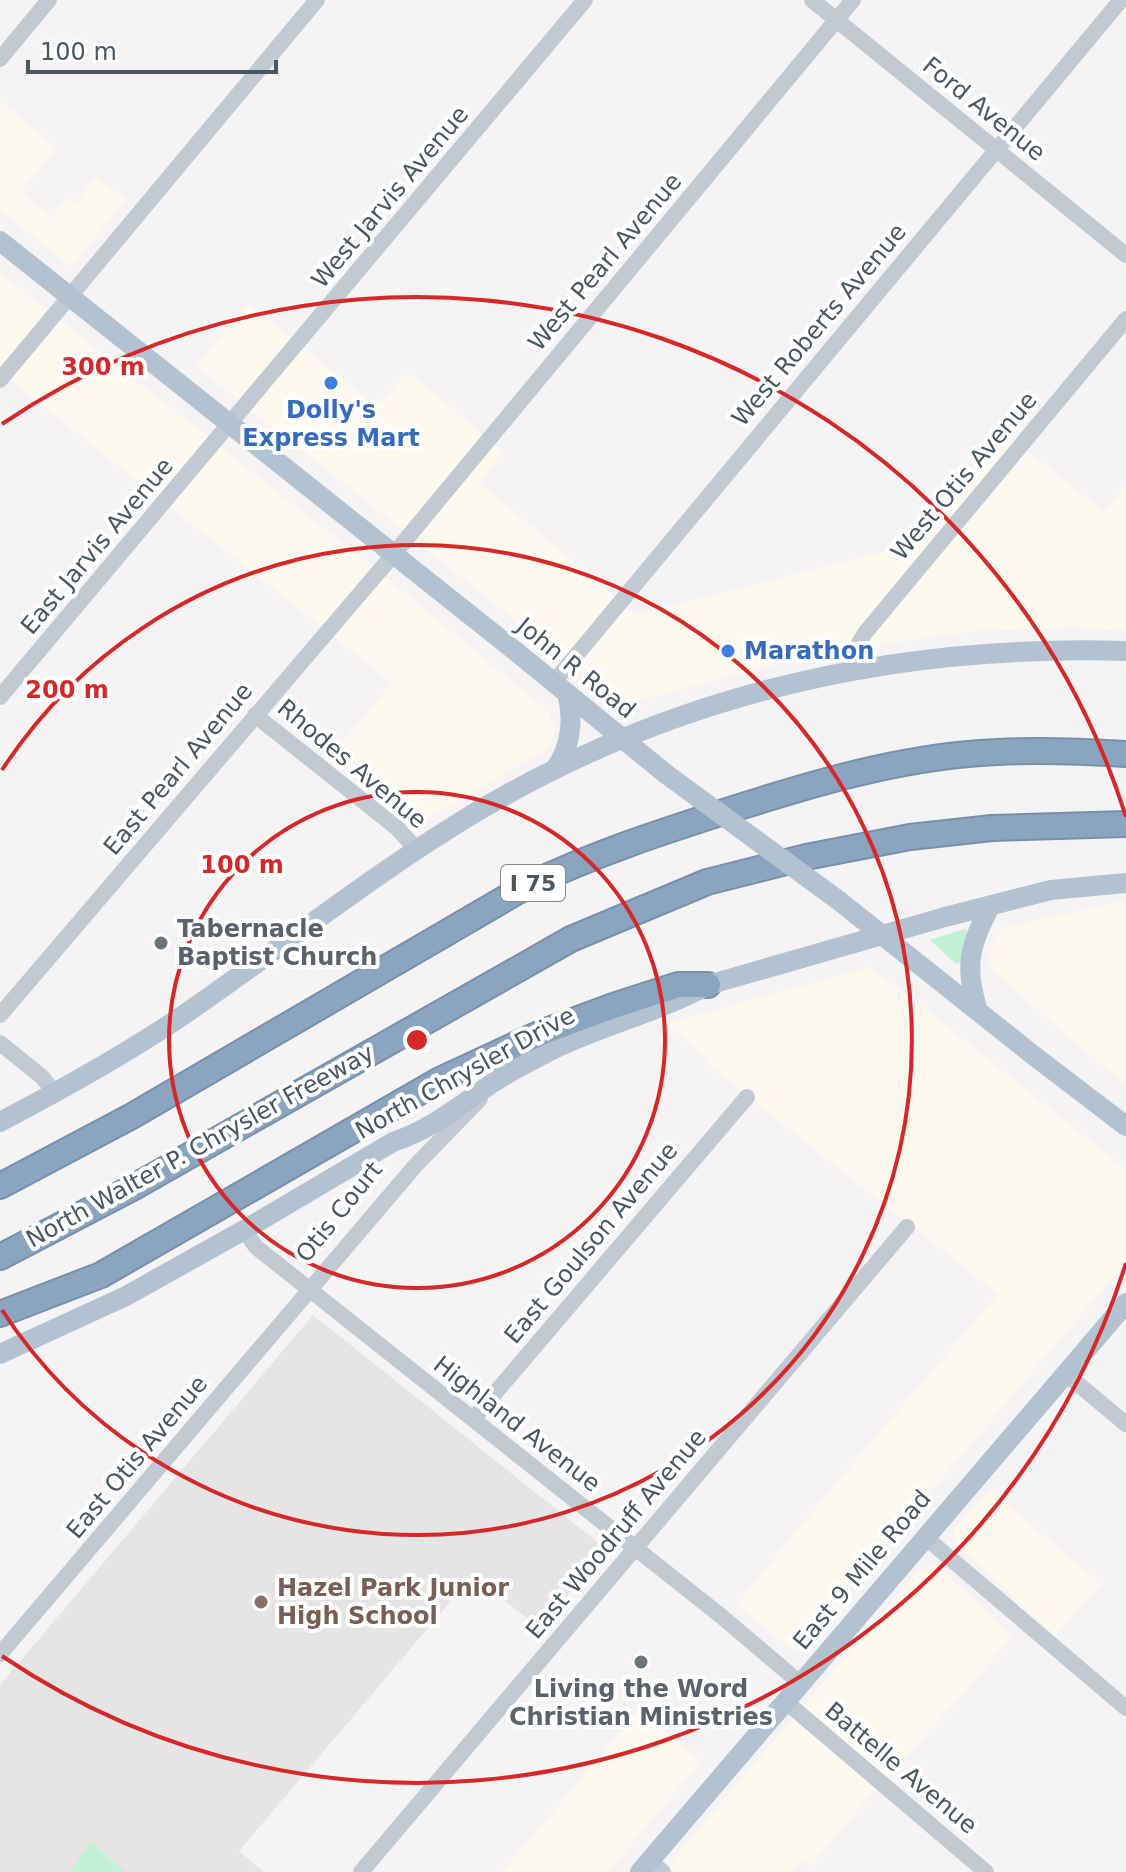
<svg xmlns="http://www.w3.org/2000/svg" width="1126" height="1872" font-family="'DejaVu Sans',sans-serif">
  <style>
    .commercial { fill: #fdf9ef }
    .education { fill: #e6e4e5 }
    .green { fill: #c3f1d5 }
    .lines { fill: none; stroke-linecap: round; stroke-linejoin: round }
    .highway-casing { stroke: #7690ad; stroke-width: 28 }
    .minor { stroke: #c1cad2; stroke-width: 16 }
    .major { stroke: #b3c2d1; stroke-width: 20 }
    .highway { stroke: #8ba5c1; stroke-width: 24 }
    .major-bridge { stroke: #b3c2d1; stroke-width: 20 }
    .ring { fill: none; stroke: #d62828; stroke-width: 4 }
    .shop-dot { fill: #3f7fe0; stroke: #fff; stroke-width: 3 }
    .worship-dot { fill: #6b7280; stroke: #fff; stroke-width: 3 }
    .education-dot { fill: #8d6e63; stroke: #fff; stroke-width: 3 }
    .labels { text-anchor: middle; stroke-width: 8; stroke-linejoin: round; paint-order: stroke }
    .shield { fill: #fff; stroke: #808990; stroke-width: 2 }
    .shield-label { font-size: 22px; font-weight: bold; fill: #4a5661 }
    .street-label { font-size: 24px; fill: #4a5661; stroke: #fff }
    .shop-label { font-size: 24px; font-weight: bold; fill: #366cbe; stroke: #fff }
    .worship-label { font-size: 24px; font-weight: bold; fill: #5b616d; stroke: #fff; text-anchor: start }
    .education-label { font-size: 24px; font-weight: bold; fill: #785e54; stroke: #fff; text-anchor: start }
    .centre { fill: #d62828; stroke: #fff; stroke-width: 4 }
    .ring-label { font-size: 24px; text-anchor: middle; font-weight: bold; fill: #d62828; stroke: #fff; stroke-width: 8; stroke-linejoin: round; paint-order: stroke }
  </style>
  <rect width="100%" height="100%" fill="#f5f3f3"/>
  <path class="commercial" d="M0 101 57 148 21 192 51 217 68 198 75 203 96 177 126 200 71 267 0 210Z
    M0 273 393 583 549 712 555 729 549 748 418 824 332 755 392 683 0 372Z
    M248 303 375 406 408 372 503 451 480 483 636 615 908 545 1003 432 1104 512 1126 486V631L1071 628 978 631 823 652 622 705 196 366Z
    M1126 902V1084L1072 1041 988 966 987 957 1001 928 1113 903Z
    M869 967 923 1007 1126 1169V1262L795 1652 736 1605 835 1484 998 1294 707 1064 703 1055 666 1024Z
    M990 1490 1101 1584 1055 1636 955 1543 954 1528Z
    M935 1564 1012 1636 956 1702 868 1798 811 1866 803 1859 791 1872H663L913 1576Z
    M639 1710 701 1762 652 1820 608 1872H502Z"/>
  <path class="education" d="M313 1315 606 1549 539 1628 473 1575 239 1851 264 1872H0V1685Z"/>
  <path class="green" d="M964 929 967 931 960 962 956 964 930 940Z
    M91 1842 125 1872H70Z"/>
  <g class="lines">
    <g class="highway-casing">
      <path id="highway" d="M0 1186 132 1116 525 887C596 853 661 832 736 808 815 783 896 759 980 753 1029 749 1077 751 1126 754
        M0 1257 134 1187 571 939 707 882 806 857 910 837 992 828 1126 824
        M0 1314 101 1275 440 1080 543 1032 613 1006 678 985H708"/>
    </g>
    <path class="minor" d="M812 0 1126 255
      M0 59 49 0
      M0 380 317 0
      M849 670 856 648 865 633 1126 319
      M554 682 1121 0
      M0 697 585 0
      M255 715 397 828 417 850
      M0 1015 393 555 853 0
      M0 1043 42 1077 55 1093
      M244 1230 256 1247 721 1616 800 1683
      M1066 1374 1126 1424
      M473 1419 747 1097
      M925 1537 1126 1708
      M0 1654 415 1166 480 1099
      M785 1701 986 1872
      M649 1860 663 1872
      M361 1872 907 1227"/>
    <path class="major" d="M0 241 514 650 666 774
      M555 769C571 748 574 718 567 693
      M838 900 1033 1055 1126 1126
      M978 1011C964 967 969 945 991 905
      M0 1122C61 1090 121 1057 179 1018 279 950 374 873 478 811 677 693 896 644 1126 651
      M0 1354 126 1296 244 1230 393 1142C431 1130 461 1104 494 1082 513 1070 534 1059 554 1049 604 1025 659 1012 708 985L945 917 1051 890 1126 883
      M640 1872 1126 1303"/>
    <use href="#highway" class="highway"/>
    <path class="major-bridge" d="M666 774 838 900"/>
  </g>
  <g class="ring">
    <circle cx="417" cy="1040" r="248"/>
    <path d="M2 770A495 495 0 1 1 2 1310"/>
    <path d="M1126 1263A743 743 0 0 1 2 1656M2 424A743 743 0 0 1 1126 817"/>
  </g>
  <g class="shop-dot">
    <circle cx="331" cy="383" r="8"/>
    <circle cx="728" cy="651" r="8"/>
  </g>
  <g class="worship-dot">
    <circle cx="161" cy="943" r="8"/>
    <circle cx="641" cy="1662" r="8"/>
  </g>
  <circle class="education-dot" cx="261" cy="1602" r="8"/>
  <g class="labels">
    <rect class="shield" x="501" y="865" width="64" height="36" rx="6"/>
    <g class="shield-label">
      <text x="533" y="891">I 75</text>
    </g>
    <g class="street-label">
      <text transform="translate(984 109) rotate(39)" y="8">Ford Avenue</text>
      <text transform="translate(390 197) rotate(-50)" y="8">West Jarvis Avenue</text>
      <text transform="translate(605 262) rotate(-50)" y="8">West Pearl Avenue</text>
      <text transform="translate(819 325) rotate(-50)" y="8">West Roberts Avenue</text>
      <text transform="translate(964 476) rotate(-50)" y="8">West Otis Avenue</text>
      <text transform="translate(97 546) rotate(-50)" y="8">East Jarvis Avenue</text>
      <text transform="translate(576 668) rotate(39)" y="8">John R Road</text>
      <text transform="translate(352 764) rotate(40)" y="8">Rhodes Avenue</text>
      <text transform="translate(178 769) rotate(-50)" y="8">East Pearl Avenue</text>
      <text transform="translate(465 1073) rotate(-29)" y="8">North Chrysler Drive</text>
      <text transform="translate(200 1146) rotate(-29)" y="8">North Walter P. Chrysler Freeway</text>
      <text transform="translate(339 1212) rotate(-51)" y="8">Otis Court</text>
      <text transform="translate(591 1243) rotate(-50)" y="8">East Goulson Avenue</text>
      <text transform="translate(517 1424) rotate(38)" y="8">Highland Avenue</text>
      <text transform="translate(137 1457) rotate(-50)" y="8">East Otis Avenue</text>
      <text transform="translate(616 1534) rotate(-50)" y="8">East Woodruff Avenue</text>
      <text transform="translate(862 1570) rotate(-50)" y="8">East 9 Mile Road</text>
      <text transform="translate(901 1768) rotate(40)" y="8">Battelle Avenue</text>
    </g>
    <g class="shop-label">
      <text x="331" y="418">Dolly's<tspan x="331" dy="28">Express Mart</tspan></text>
      <text x="744" y="659" text-anchor="start">Marathon</text>
    </g>
    <g class="worship-label">
      <text x="177" y="937">Tabernacle<tspan x="177" dy="28">Baptist Church</tspan></text>
      <text x="641" y="1697" text-anchor="middle">Living the Word<tspan x="641" dy="28">Christian Ministries</tspan></text>
    </g>
    <g class="education-label">
      <text x="277" y="1596">Hazel Park Junior<tspan x="277" dy="28">High School</tspan></text>
    </g>
  </g>
  <circle cx="417" cy="1040" r="12" class="centre"/>
  <g class="ring-label">
    <text x="103" y="375">300 m</text>
    <text x="67" y="698">200 m</text>
    <text x="242" y="873">100 m</text>
  </g>
  <path d="M28 60v12h248v-12" fill="none" stroke="#4a5661" stroke-width="4"/>
  <text x="40" y="60" font-size="24" fill="#4a5661" stroke="#ffffff" stroke-width="6" paint-order="stroke">100 m</text>
</svg>
